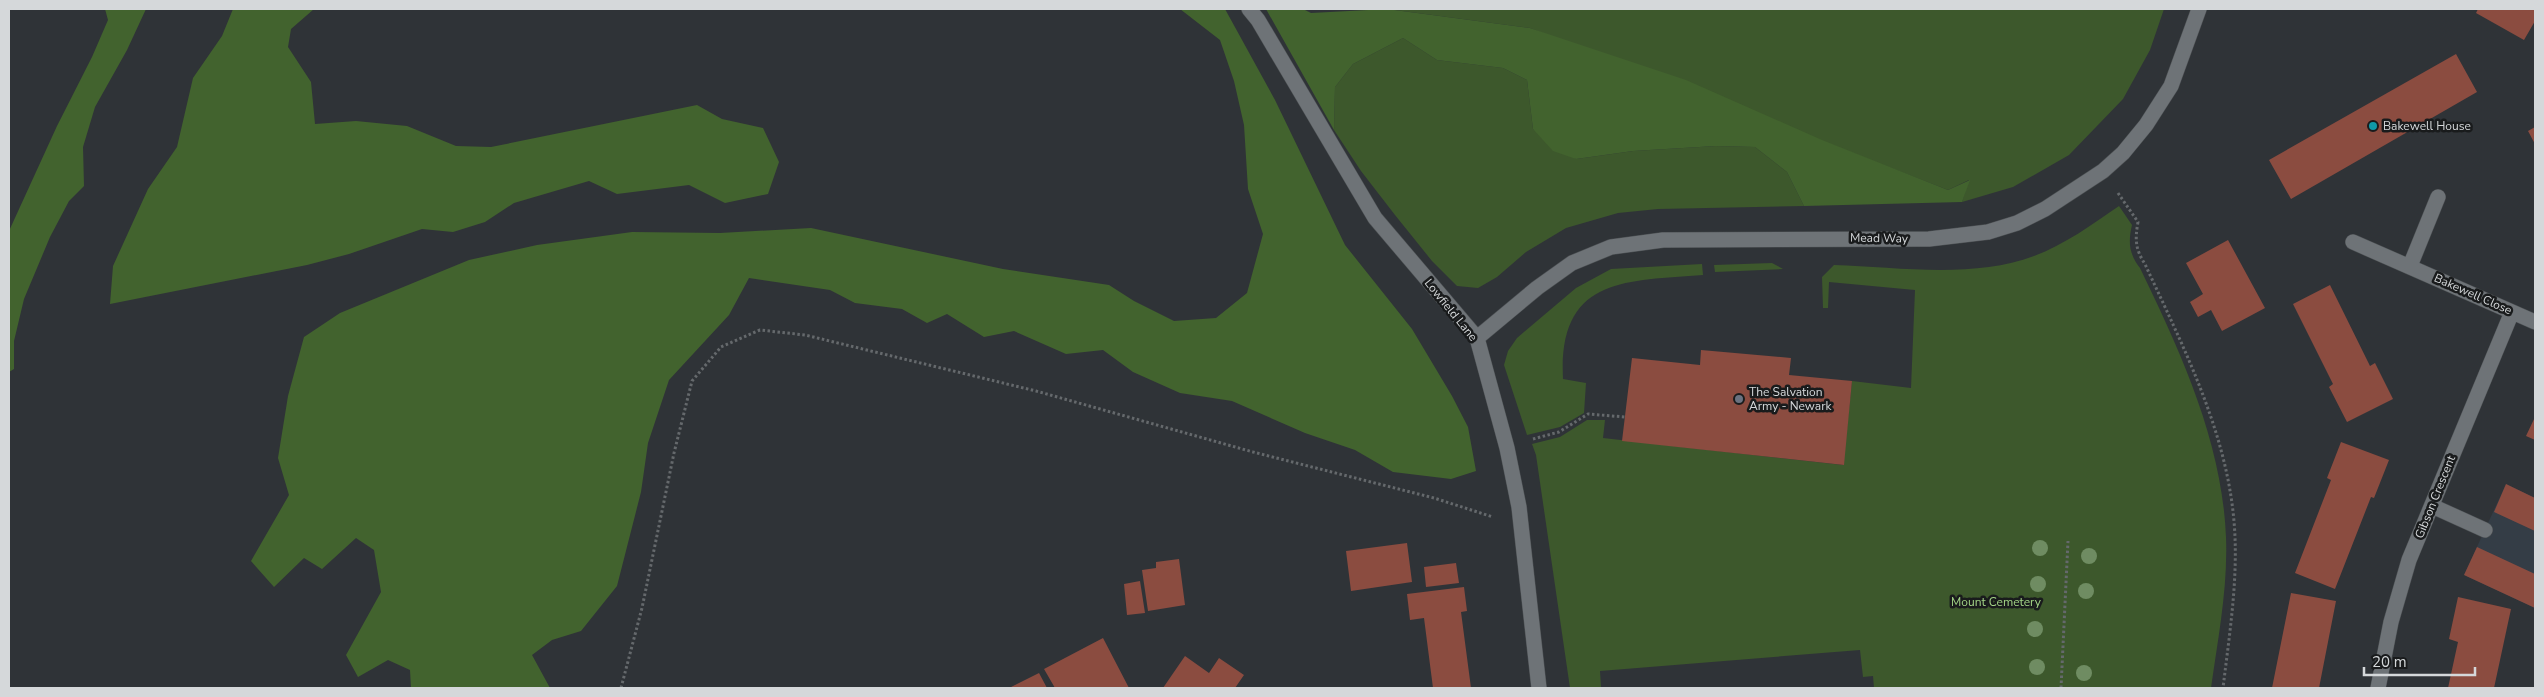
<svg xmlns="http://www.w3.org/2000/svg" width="2544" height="697" font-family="'Nunito Sans',sans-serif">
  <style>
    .built { fill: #343d46 }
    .green { fill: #3d582c }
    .forest { fill: #42632e }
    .building { fill: #8b4c40 }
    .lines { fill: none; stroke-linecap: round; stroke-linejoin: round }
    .lane-casing { stroke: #4c5053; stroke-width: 16 }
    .street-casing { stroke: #4c5053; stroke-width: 16 }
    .path { stroke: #65696c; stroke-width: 3; stroke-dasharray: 2.5 2.5; stroke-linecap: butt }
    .lane { stroke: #6e7377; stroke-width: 15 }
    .street { stroke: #6e7377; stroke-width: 15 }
    .tree { fill: #6f8c62 }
    .culture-dot { fill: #0f9aa8; stroke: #191b1c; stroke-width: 2 }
    .worship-dot { fill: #6b7280; stroke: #191b1c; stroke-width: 2 }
    .labels { text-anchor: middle; stroke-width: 5; stroke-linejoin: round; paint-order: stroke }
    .poi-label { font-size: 12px; fill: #d5d8da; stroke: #191b1c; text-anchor: start }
    .street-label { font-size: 12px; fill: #d5d8da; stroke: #191b1c }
    .park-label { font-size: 12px; fill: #a3d586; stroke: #191b1c }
  </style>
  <rect width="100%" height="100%" fill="#2f3337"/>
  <path class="built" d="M2506 484 2535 498V608L2464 575Z"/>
  <path class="green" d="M1387 9H2164L2150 50 2123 99 2069 155 2013 187 1962 202 1969 180 1948 190 1530 28Z
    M1403 38 1437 60 1503 68 1527 80 1533 129 1576 159 1633 151 1716 146 1755 147 1787 172 1804 206 1658 209 1618 213 1566 228 1526 252 1497 277 1478 288 1457 286 1432 261 1395 215 1361 171 1334 130 1335 87 1353 64Z
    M2119 206 2132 225C2128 242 2129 254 2140 268 2181 353 2222 441 2226 537 2228 588 2218 638 2211 688H1874L1873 676 1863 677 1860 650 1600 671 1601 687 1570 688 1536 455 1532 444 1560 437 1587 420H1605L1603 438 1843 465 1852 381 1911 388 1915 290 1829 282 1828 308H1823L1822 277 1834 265C1898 267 1973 279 2034 256 2064 245 2093 224 2119 206Z
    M1772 263 1783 269 1715 272 1714 265Z
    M1702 264 1703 275C1625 281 1558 277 1563 379L1586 383 1584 413 1560 427 1527 435 1504 365 1508 351 1517 338 1576 288 1611 269Z"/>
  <path class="forest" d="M105 9H146L127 50 95 107 83 147 84 186 69 201 50 237 24 299 14 341V369L9 372V231L57 126 92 57 108 20Z
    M233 9H314L291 29 288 47 311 82 315 124 356 121 407 126 456 146 491 147 697 105 722 119 763 128 779 162 768 194 725 203 689 185 617 194 589 181 514 203 485 222 453 232 422 229 349 254 307 265 110 304 113 266 148 189 177 147 193 78 222 36Z
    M1180 9H1225L1275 100 1345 245 1412 329 1452 396 1468 427 1476 471 1451 479 1393 472 1355 450 1305 433 1232 401 1180 393 1133 372 1103 350 1066 354 1014 331 984 337 947 314 927 323 902 309 855 303 830 290 749 278 729 315 669 380 648 443 641 492 617 586 581 631 552 640 532 655 550 688H411L410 670 388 660 358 677 346 655 381 592 374 550 356 538 322 569 304 558 274 587 251 561 289 495 278 458 288 396 304 337 340 313 469 260 537 245 632 232 720 233 811 228 1003 269 1109 285 1134 301 1174 321 1216 318 1247 293 1263 234 1248 189 1244 125 1234 81 1220 40Z
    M1266 9H1303L1311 13 1387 9 1530 28 1686 80 1822 140 1948 190 1970 180 1962 202 1804 206 1787 172 1755 147 1716 146 1633 151 1576 159 1553 151 1533 129 1527 80 1503 68 1437 60 1403 38 1353 64 1335 87 1334 130Z"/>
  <path class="building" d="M2478 9H2535V21L2524 40 2476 13Z
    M2456 54 2477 92 2291 199 2269 160Z
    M2535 127V144L2528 131Z
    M2228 240 2265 308 2222 331 2211 310 2198 317 2190 302 2203 294 2186 263Z
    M2330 285 2370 366 2375 363 2393 399 2347 422 2329 387 2333 384 2293 304Z
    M1701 350 1791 358 1789 375 1852 381 1844 465 1622 441 1632 358 1700 365Z
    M2535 417V440L2526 436Z
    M2341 442 2389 460 2374 498 2371 497 2335 589 2295 573 2331 480 2327 478Z
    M2506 484 2535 498V531L2494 512Z
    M1407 543 1412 582 1351 591 1346 551Z
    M2477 547 2535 574V608L2464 575Z
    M1179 559 1185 605 1148 611 1142 570 1156 568V562Z
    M1456 563 1459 583 1426 587 1424 567Z
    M1140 581 1145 613 1127 615 1124 584Z
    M1464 587 1467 611 1461 612 1471 688H1433L1424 618 1410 620 1407 594Z
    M2291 593 2336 601 2319 688H2272Z
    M2458 597 2511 609 2494 688H2448L2458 642 2449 639Z
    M1103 638 1129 688H1055L1044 669Z
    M1185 656 1209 673 1219 658 1244 675 1235 688H1163Z
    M1039 673 1047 688H1009Z"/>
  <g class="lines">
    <g class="lane-casing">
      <path id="lane" d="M2432 506 2485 530"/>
    </g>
    <g class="street-casing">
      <path id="street" d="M1249 9 1258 20 1375 218 1477 338 1507 448 1519 507 1539 688
        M2353 242 2535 322
        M2410 266 2438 197
        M1477 338 1537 288 1572 263 1611 247 1663 240 1929 239 1988 232 2017 223 2045 209 2103 171 2123 153 2146 125 2171 86 2199 9
        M2378 688 2391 622 2409 560 2512 312"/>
    </g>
    <path class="path" d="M2118 193 2138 222C2135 239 2135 249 2145 264 2185 351 2231 439 2235 537 2237 587 2229 638 2223 688
      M1533 439 1559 432 1588 414 1625 417
      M621 688 642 608 674 453 692 381 721 347 760 330 805 335 1036 391 1253 452 1434 498 1493 517
      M2061 688 2068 541"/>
    <use href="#lane" class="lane"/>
    <use href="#street" class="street"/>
  </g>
  <g class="tree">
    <circle cx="2040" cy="548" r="8"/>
    <circle cx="2089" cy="556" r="8"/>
    <circle cx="2038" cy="584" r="8"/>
    <circle cx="2086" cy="591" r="8"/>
    <circle cx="2035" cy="629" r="8"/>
    <circle cx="2037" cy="667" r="8"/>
    <circle cx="2084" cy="673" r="8"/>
  </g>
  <circle class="culture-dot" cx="2373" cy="126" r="5"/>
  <circle class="worship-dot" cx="1739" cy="399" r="5"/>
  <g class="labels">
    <g class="poi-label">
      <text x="2383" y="130">Bakewell House</text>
      <text x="1749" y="396">The Salvation<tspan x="1749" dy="14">Army - Newark</tspan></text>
    </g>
    <g class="street-label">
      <text transform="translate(1879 238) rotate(1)" y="4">Mead Way</text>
      <text transform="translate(2473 294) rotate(24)" y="4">Bakewell Close</text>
      <text transform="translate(1451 310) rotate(51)" y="4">Lowfield Lane</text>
      <text transform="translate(2435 497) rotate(-68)" y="4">Gibson Crescent</text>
    </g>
    <g class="park-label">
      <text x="1996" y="606">Mount Cemetery</text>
    </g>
  </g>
  <rect width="2544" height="697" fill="none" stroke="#d5d8da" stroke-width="20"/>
  <path d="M2364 667v8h111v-8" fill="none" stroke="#d5d8da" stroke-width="2.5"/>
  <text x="2372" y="667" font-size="15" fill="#d5d8da" stroke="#191b1c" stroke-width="4" paint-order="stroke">20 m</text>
</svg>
